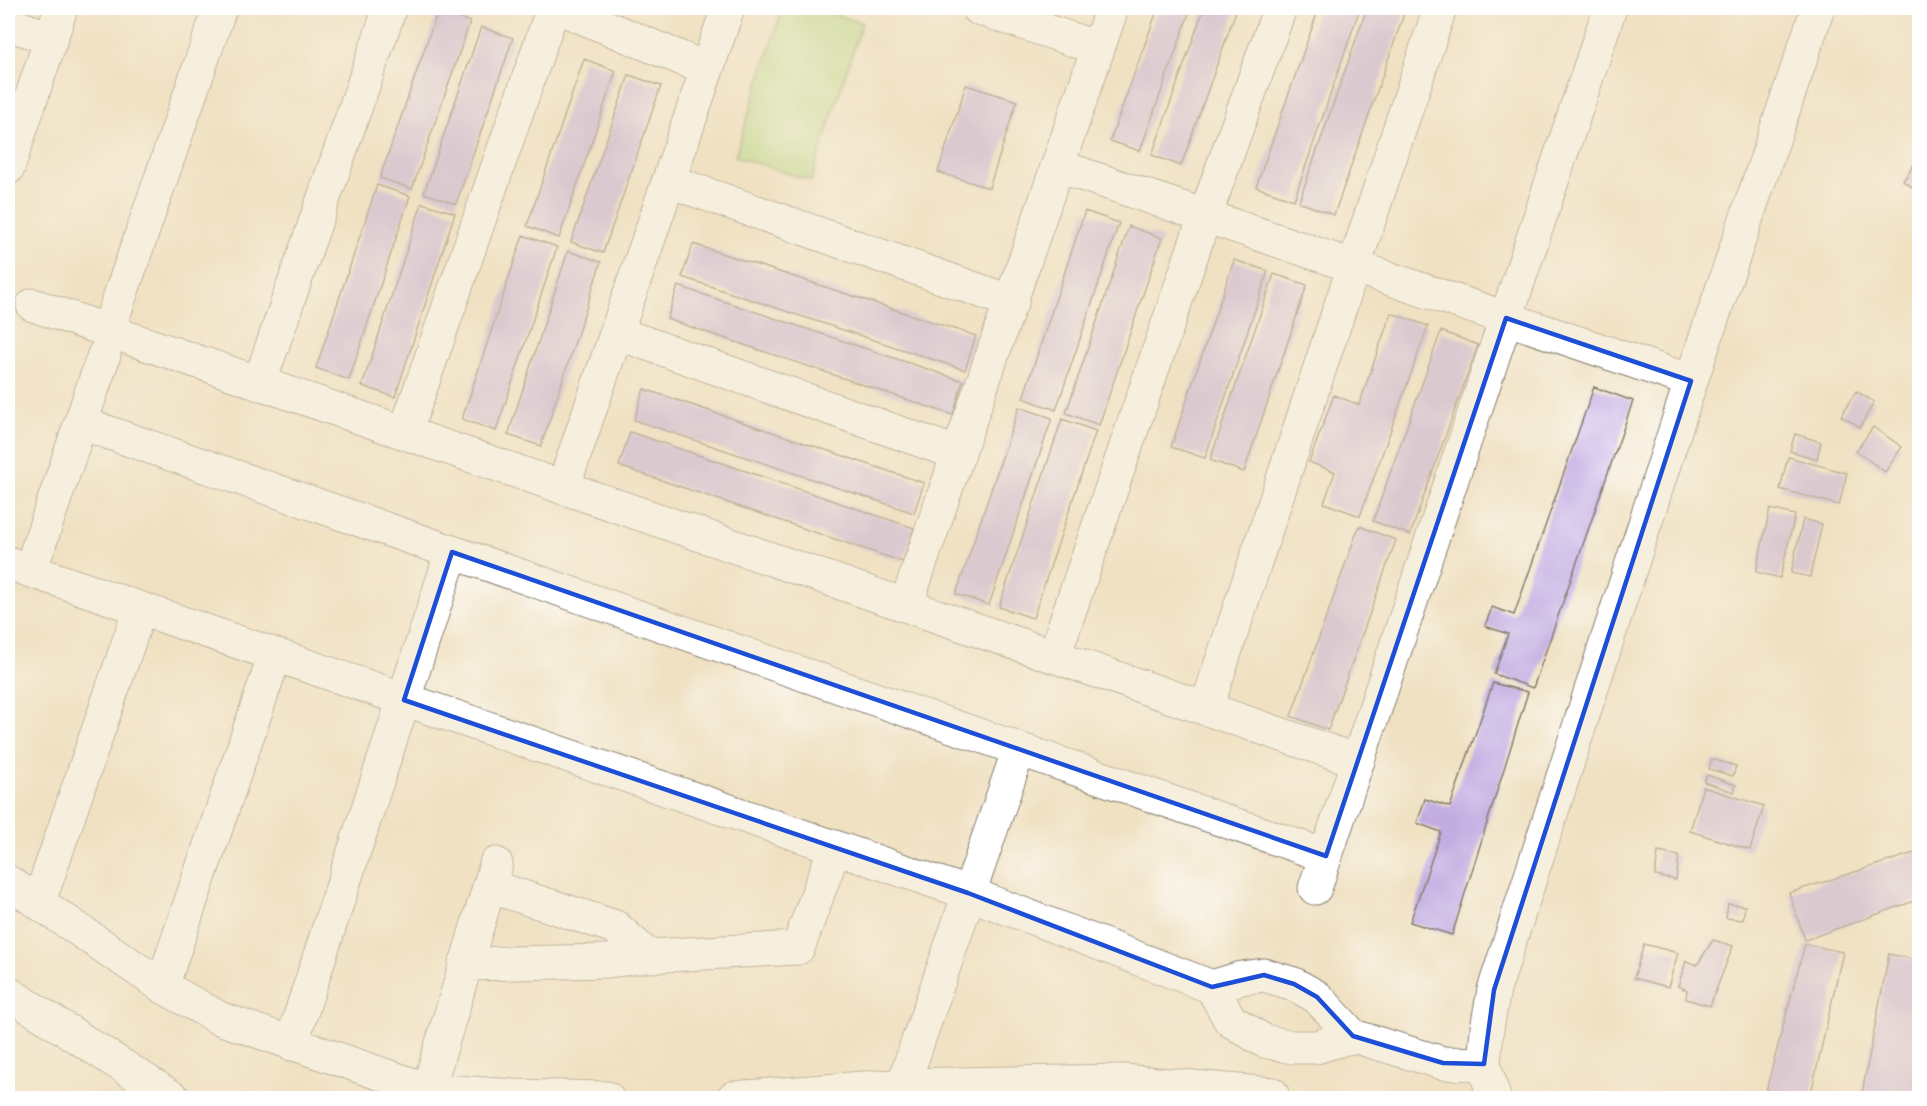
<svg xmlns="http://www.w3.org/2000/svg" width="1927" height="1106" font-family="Mali,sans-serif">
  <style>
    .green { fill: #b3da84; stroke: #687b50; stroke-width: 1.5 }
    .building { fill: #c2ace1 }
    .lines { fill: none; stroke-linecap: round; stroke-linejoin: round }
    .street-casing { stroke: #867e6f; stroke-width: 35 }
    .secondary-casing { stroke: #867e6f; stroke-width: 35 }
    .street { stroke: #fff; stroke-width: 33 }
    .secondary { stroke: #fff; stroke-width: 33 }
    .marked { fill: none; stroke: #1d4ed8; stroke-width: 4.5; stroke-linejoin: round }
  </style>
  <rect width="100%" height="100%" fill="#fff"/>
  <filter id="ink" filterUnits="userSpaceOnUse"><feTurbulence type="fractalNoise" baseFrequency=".0167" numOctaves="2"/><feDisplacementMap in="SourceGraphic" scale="12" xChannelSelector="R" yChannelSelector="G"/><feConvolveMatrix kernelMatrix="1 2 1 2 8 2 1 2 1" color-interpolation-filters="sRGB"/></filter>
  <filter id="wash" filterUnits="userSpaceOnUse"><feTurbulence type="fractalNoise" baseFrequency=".008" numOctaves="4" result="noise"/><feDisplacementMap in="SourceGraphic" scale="24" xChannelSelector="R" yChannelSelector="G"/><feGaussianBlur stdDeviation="1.35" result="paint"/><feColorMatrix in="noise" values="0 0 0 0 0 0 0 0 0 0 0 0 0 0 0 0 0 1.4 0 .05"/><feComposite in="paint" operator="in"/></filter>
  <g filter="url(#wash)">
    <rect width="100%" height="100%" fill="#f0e1c2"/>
    <path class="green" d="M783 8H815L862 23 811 181 735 156Z"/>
    <g id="blocks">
      <path class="building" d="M1073 8H1093L1091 14Z
        M1158 8H1191L1140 151 1110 141Z
        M1204 8H1237L1181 166 1152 155Z
        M1319 8H1360L1294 200 1256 187Z
        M1367 8H1406L1334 215 1299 202Z
        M438 10 470 22 412 189 380 178Z
        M481 27 513 38 456 204 424 193Z
        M584 59 616 71 559 238 527 226Z
        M629 75 661 86 603 253 571 242Z
        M966 85 1017 101 989 188 938 172Z
        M1920 156V192L1903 181Z
        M377 185 410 196 349 380 316 368Z
        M422 203 455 213 395 397 362 386Z
        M1085 211 1119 223 1056 410 1023 398Z
        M1129 226 1162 238 1099 425 1066 413Z
        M523 235 557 247 496 431 462 419Z
        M693 244 976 336 965 370 682 277Z
        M568 251 601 262 541 446 508 435Z
        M1234 260 1268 271 1205 458 1171 447Z
        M1274 274 1307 285 1244 472 1210 460Z
        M678 286 963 381 953 415 667 319Z
        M1391 313 1428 326 1360 516 1324 503 1335 472 1309 462 1334 395 1359 405Z
        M1441 331 1478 345 1410 535 1373 521Z
        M1594 387 1633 401 1533 688 1494 674 1508 634 1485 626 1492 607 1514 615Z
        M644 389 924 483 914 513 634 420Z
        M1856 391 1874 402 1860 427 1841 416Z
        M1019 407 1052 418 989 605 956 594Z
        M1062 419 1096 431 1033 618 999 607Z
        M1873 427 1902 447 1885 472 1856 451Z
        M630 432 914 528 903 562 619 466Z
        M1795 434 1821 442 1817 459 1790 451Z
        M1788 457 1847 473 1839 505 1780 489Z
        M1770 509 1795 515 1780 578 1756 572Z
        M1803 519 1822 524 1810 577 1791 573Z
        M1359 526 1396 540 1328 730 1291 716Z
        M1493 683 1528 692 1452 935 1410 922 1441 832 1417 823 1425 799 1450 807Z
        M1712 759 1736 766 1733 776 1709 769Z
        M1707 775 1736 785 1734 792 1704 782Z
        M1703 787 1764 806 1750 850 1690 831Z
        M1920 851V899L1805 940 1789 893Z
        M1658 852 1679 856 1676 880 1655 876Z
        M1728 904 1745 906 1743 920 1726 918Z
        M1713 940 1733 946 1710 1006 1686 999 1687 990 1678 986 1686 961 1697 965Z
        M1644 944 1678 953 1668 987 1634 978Z
        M1805 944 1843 952 1810 1098H1764Z
        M1889 954 1920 961V1075L1913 1098H1861Z"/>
    </g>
  </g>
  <g filter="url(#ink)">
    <use href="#blocks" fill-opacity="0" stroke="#867e6f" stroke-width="1.5"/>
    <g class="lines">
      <g class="street-casing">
        <path id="street" d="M560 8 707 69
          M978 8 1098 48
          M8 24 51 38
          M1058 166 1691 381
          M8 168 61 8
          M669 181 1012 302
          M33 305 1358 761
          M108 331 220 8
          M617 333 959 454
          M259 384 390 8
          M81 423 1326 856
          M405 433 553 8
          M563 488 728 8
          M8 563 968 893 1212 987 1241 978 1264 975 1294 984 1317 997 1353 1036 1443 1063 1484 1064
          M30 571 104 355
          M906 605 1112 8
          M1054 656 1205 216 1280 8
          M1206 709 1440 8
          M8 882 162 986 219 1018 428 1090 514 1096 607 1098
          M489 886 615 927 648 956
          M1315 888 1610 8
          M39 902 140 609
          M465 964 608 961 648 956 798 948 835 847
          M162 986 275 655
          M1212 987 1230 1020 1264 1041 1292 1047H1316L1353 1036
          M291 1044 452 552
          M903 1085 1019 749
          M428 1090 496 864
          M733 1098 903 1085 1124 1081 1272 1094
          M1494 1098 1484 1064 1487 1028 1494 990 1691 381 1818 8"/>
      </g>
      <g class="secondary-casing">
        <path id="secondary" d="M8 993 173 1098"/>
      </g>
      <use href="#street" class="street"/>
      <use href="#secondary" class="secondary"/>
    </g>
  </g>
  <path d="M0 0H1927V1106H0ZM1506 318 1691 381 1494 990 1484 1064 1443 1063 1353 1036 1317 997 1294 984 1264 975 1212 987 968 893 404 700 452 552 1326 856Z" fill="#f0e1c2" fill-opacity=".55" fill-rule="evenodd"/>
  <path class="marked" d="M1506 318 1691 381 1494 990 1484 1064 1443 1063 1353 1036 1317 997 1294 984 1264 975 1212 987 968 893 404 700 452 552 1326 856Z"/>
  <rect width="1927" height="1106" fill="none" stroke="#fff" stroke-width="30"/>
</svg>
